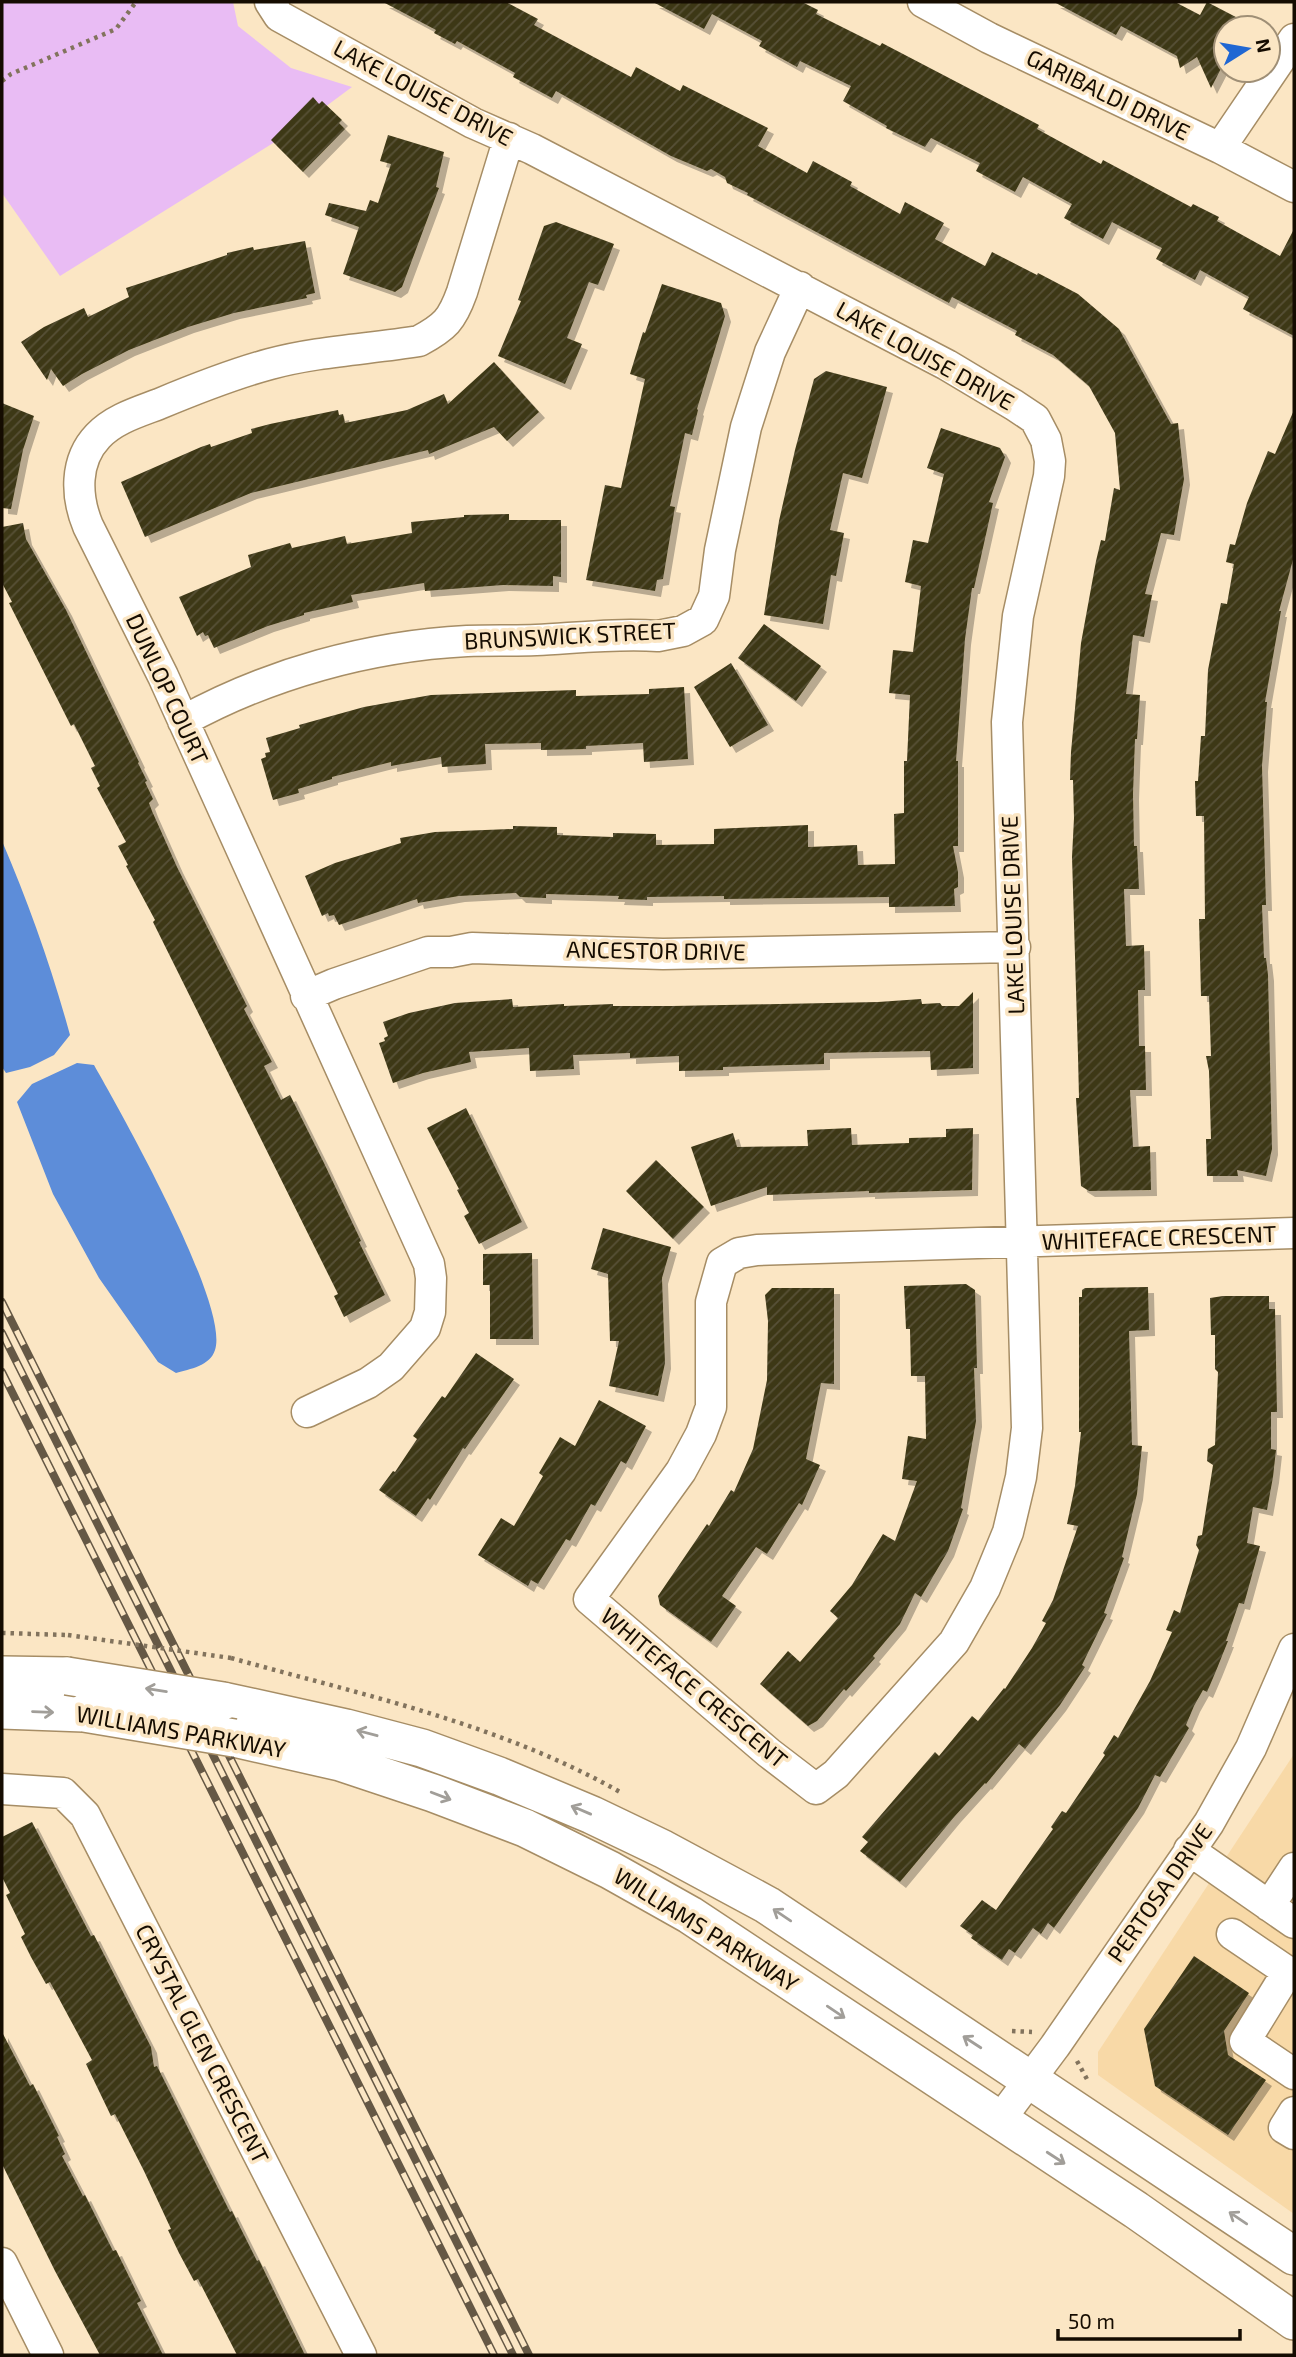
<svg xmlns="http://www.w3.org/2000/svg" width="1296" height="2357" font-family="'Exo 2',sans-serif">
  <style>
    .built { fill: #f8d9a7 }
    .green { fill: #e9bcf4 }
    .water { fill: #5d8dd9 }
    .building { fill: url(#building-hatch); filter: url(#shadow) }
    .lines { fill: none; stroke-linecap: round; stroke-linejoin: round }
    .minor-casing { stroke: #a68d65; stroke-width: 33 }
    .major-casing { stroke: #a68d65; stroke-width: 40 }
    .path { stroke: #82735d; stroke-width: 4.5; stroke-dasharray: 3.5 5; stroke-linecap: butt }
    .minor { stroke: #fff; stroke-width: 30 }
    .major { stroke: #fff; stroke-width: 37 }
    .rail-casing { stroke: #655845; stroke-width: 8 }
    .rail { stroke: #fbe6c4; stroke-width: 5; stroke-dasharray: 16; stroke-linecap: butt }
    .major-bridge-casing { stroke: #a68d65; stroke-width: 40; stroke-linecap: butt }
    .path-bridge { stroke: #82735d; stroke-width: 4.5; stroke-dasharray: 3.5 5; stroke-linecap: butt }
    .major-bridge { stroke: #fff; stroke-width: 37 }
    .oneway { stroke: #a19e99 }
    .labels { text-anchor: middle; stroke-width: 7; stroke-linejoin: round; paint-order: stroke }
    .street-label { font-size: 23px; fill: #150c01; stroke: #fbe6c4 }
  </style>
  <defs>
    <pattern id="building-hatch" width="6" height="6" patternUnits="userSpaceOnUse" patternTransform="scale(1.75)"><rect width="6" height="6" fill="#3e3818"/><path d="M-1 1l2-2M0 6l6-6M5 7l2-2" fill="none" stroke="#575137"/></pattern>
    <filter id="shadow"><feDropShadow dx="6" dy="6" stdDeviation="0" flood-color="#0004"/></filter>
  </defs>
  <rect width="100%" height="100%" fill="#fbe6c4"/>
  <path class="built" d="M1294 1754V2214L1098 2075V2052Z"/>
  <path class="green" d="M2 2H233L238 26 291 68 352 87 294 130 60 276 2 193Z"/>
  <path class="water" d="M2 841C29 904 52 969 70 1035L54 1055 30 1067 6 1073 2 1067Z
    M77 1063 94 1065C120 1111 230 1305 215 1350 210 1366 190 1369 176 1373L158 1362 99 1278 53 1194 17 1102 32 1084Z"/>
  <path class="building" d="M383 2H506L538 19 534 25 631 77 636 67 680 91 683 85 768 128 758 146 807 173 813 161 852 182 850 186 900 214 905 202 944 223 935 239 985 266 992 252 1037 275 1038 273 1078 294 1119 329 1171 424 1178 423 1184 479 1174 535 1161 533 1145 594 1152 595 1144 637 1133 635 1126 694 1140 695 1137 739H1135L1133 794 1134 846H1137L1139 889H1124L1126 946 1144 945 1145 990H1138L1139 1046H1145L1146 1090H1130L1133 1147 1150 1146 1151 1190 1089 1191 1081 1186 1076 1098H1079L1078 1056 1072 857 1074 818 1073 780H1070L1071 752 1081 643 1096 561 1101 540 1105 541 1114 488 1120 490 1115 433 1089 386 1053 355 1015 335 1017 331 952 297 949 303 747 195 748 193 727 183 725 177 711 169 707 171 671 156 556 91 552 98 513 77 515 73 457 41 455 44 434 33 436 30Z
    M653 2H802L818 10 816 14 880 46 882 43 1039 125 1037 129 1101 164 1103 160 1191 207 1193 204 1219 217 1217 221 1280 256 1294 229V336L1243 309 1249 297 1200 270 1195 280 1156 259 1162 248 1112 222 1103 239 1064 218 1072 204 1023 177 1015 192 976 171 980 163 931 138 925 147 886 128 887 126 843 101 851 86 800 61 797 67 759 46 762 41 712 14 704 29Z
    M1054 2H1175L1200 15 1207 2 1257 28H1226V59L1211 88 1197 57 1180 68 1177 56 1121 26 1116 35Z
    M313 97 319 104 322 101 342 120 339 123 345 129 303 172 271 140Z
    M388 135 444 152 436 187 439 188 402 287 395 292 343 274 359 227 325 215 329 203 366 211 370 200 378 203 391 164 380 161Z
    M556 222 614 244 598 285 589 282 567 338 582 344 565 384 498 356 521 301 518 300 544 226Z
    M305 241 315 293 306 295 307 298 234 313 188 327 129 350 82 374 63 386 51 369 47 380 21 342 44 327 84 308 88 317 129 297 126 288 227 255V253L253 247 254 250Z
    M662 284 721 303 725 316 697 409 698 410 692 435 685 433 670 506 675 507 663 579 657 580 655 591 586 580 605 485 621 488 645 379 630 374 643 332 645 333Z
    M494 362 539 412 507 441 494 427 429 454 428 450 251 493 145 537 121 482 201 447 210 444 211 447 252 433 251 429 270 424 338 410 339 415 343 414 345 423 407 410 444 394 448 404Z
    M826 371 887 387 862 478 843 473 830 530 844 533 836 576 831 575 823 624 764 615 779 521 795 450 814 379Z
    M2 403 34 416 23 450 11 509 2 508Z
    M1294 410V556L1279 611H1281L1265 702H1267L1262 766 1266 905H1262L1264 958H1266L1268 975 1272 1149 1266 1176 1237 1170 1238 1176H1207L1206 1139H1211L1209 1071 1206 1056H1211L1209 996H1201L1199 919H1205L1204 816H1196L1195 781H1198L1201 736H1205L1208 670 1217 623 1221 603 1227 604 1234 564 1226 562 1230 544 1235 545 1247 503 1268 451 1275 454Z
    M941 428 1000 448 1005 457 989 502 993 503 974 588H972L965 639 956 761H958V846H953L958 872V887L954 889 955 906 889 907V897L724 899V896L647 897V900L618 899 619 896 546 894V898L520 897 516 893 459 896 418 903 417 899 339 925 334 915 329 916 328 913 322 916 305 876 335 863 401 843 400 838 435 832 513 829V826L557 827V835L613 837V833L656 834V845L714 844V829L808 825V847L857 845 858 865 895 864 894 814 904 813V761H907L910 695 889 693 893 650 913 652 921 586 905 582 913 540 928 543 944 474 927 468Z
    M509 514V520H561V577L553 576V586L503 585 425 591 424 583 351 595 353 602 304 613V615L268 626 214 648 208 635 205 636 203 632 197 636 179 597 251 567 248 555 290 543 292 548 345 536 347 544 412 533 411 522 464 517V515Z
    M23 523 26 539 66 610 139 762 138 763 147 781 145 782 153 799 149 803 152 811 177 867 247 1006 244 1009 272 1062 264 1066 281 1100 290 1095 324 1163 361 1241 359 1242 385 1295 344 1317 334 1296 338 1294 153 922 155 920 126 866 128 865 118 846 126 842 97 788 100 786 91 768 95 766 74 724 71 726 9 603 12 602 2 583V527Z
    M764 624 821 666 796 701 738 658Z
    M731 663 768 725 730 747 694 687Z
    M684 687 688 759 644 762 643 743 586 746V749L541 750V743L485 744 486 764 442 767 441 757 391 766V762L332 777V779L298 789 299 793 273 800 261 759 266 757 265 753 270 752 266 738 300 728 299 725 364 707 431 695 576 690V696L649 694V689Z
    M973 992V1068L931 1070 930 1051 824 1053V1064L723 1067V1070L679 1071V1056L630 1058V1053L573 1055 574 1069 530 1071 529 1048 469 1052 471 1062 423 1073 393 1083 379 1043 385 1041 384 1038 388 1036 383 1022 409 1013 455 1003 512 999 513 1007 564 1004V1006L613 1004V1006H672L878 1002 921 999 922 1004 940 1003 942 1006H959Z
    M466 1108 522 1222 479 1244 464 1216 469 1213 457 1190 459 1189 427 1128Z
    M851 1128 852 1145 909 1143V1138L946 1137V1129L973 1128 972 1190 869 1193V1191L767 1195V1187L711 1206 691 1147 733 1133 737 1147 808 1146 807 1130Z
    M656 1160 704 1207 673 1239 626 1191Z
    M603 1228 671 1247 662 1278 665 1363 658 1396 609 1386 619 1341H610L608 1274 591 1269Z
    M532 1253 533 1339H490V1285H483V1254Z
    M966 1284 975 1290 977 1368H974L976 1421 961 1508 963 1509 948 1551 921 1597 915 1593 900 1624 873 1656 875 1658 846 1691 844 1689 817 1721 808 1726 760 1684 788 1651 800 1662 838 1618 830 1611 852 1585 883 1534 895 1541 917 1481 902 1479 908 1436 926 1439 925 1376H911L910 1329H906L904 1286Z
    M1148 1287 1149 1330 1129 1331 1132 1445 1142 1446 1137 1494 1122 1557 1124 1558 1104 1613 1107 1614 1082 1665 1085 1667 1060 1705 1025 1749 1019 1744 986 1784 985 1783 955 1816 900 1882 860 1851 868 1842 862 1837 935 1752 939 1756 972 1716 978 1721 1004 1688 1005 1689 1032 1648 1046 1623 1042 1621 1053 1600 1078 1526 1067 1524 1075 1486 1081 1432H1079V1297H1082V1290L1085 1288Z
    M772 1288H834V1384L821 1383 806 1459 820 1465 802 1505 799 1503 767 1554 756 1547 722 1596 736 1606 711 1642 660 1605 658 1596 707 1524 709 1526 731 1490 734 1492 753 1449 767 1380 768 1321 765 1295Z
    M1223 1296H1269V1309H1275L1277 1412H1271V1449L1276 1450 1273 1477 1267 1510 1253 1507 1247 1543 1260 1546 1244 1604 1239 1603 1226 1641H1228L1216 1671 1207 1692 1203 1690 1194 1706 1186 1725 1189 1728 1160 1777 1155 1775 1138 1808 1054 1928 1048 1923 1041 1934 1033 1928 1015 1953 1009 1949 1002 1960 971 1938 973 1935 960 1926 982 1900 996 1910 1053 1829 1051 1827 1062 1811 1066 1813 1105 1755 1103 1753 1114 1735 1118 1738 1150 1681 1172 1632 1166 1630 1174 1610 1180 1613 1199 1550 1196 1545 1198 1536 1202 1535 1213 1465 1207 1461 1208 1449 1215 1445 1218 1372 1215 1369V1335H1211L1210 1298Z
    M476 1353 514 1379 465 1449 463 1448 430 1500 428 1498 416 1516 379 1490 393 1471 395 1472 417 1439 413 1436 442 1396 445 1398Z
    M599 1400 646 1426 626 1464 621 1461 595 1506 591 1504 570 1541 566 1539 538 1584 531 1580 528 1586 478 1555 501 1518 514 1526 543 1476 539 1473 560 1437 575 1446Z
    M32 1822 91 1936 94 1935 151 2047 154 2067 157 2066 230 2212 232 2211 257 2261 259 2260 305 2355H237L198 2279 194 2281 179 2253 168 2230 171 2229 144 2171 115 2114 111 2116 86 2064 92 2060 50 1982 46 1984 31 1957 21 1937 25 1934 6 1895 10 1893 2 1877V1837Z
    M1194 1956 1249 1993 1224 2031 1228 2055 1266 2080 1228 2135 1155 2086 1144 2029Z
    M2 2032 30 2086 33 2084 59 2136 57 2137 65 2154 62 2156 83 2196 85 2195 113 2251 116 2250 141 2301 137 2303 163 2355H100L55 2271 2 2164Z"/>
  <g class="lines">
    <g class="minor-casing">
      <path id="minor" d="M270 2 279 16 473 123 532 149 947 365 1014 405 1035 419 1046 440 1050 461 1049 476 1018 616 1007 722 1027 1428 1021 1477 1008 1532 985 1588 954 1642 836 1774 816 1789 769 1753 589 1599 681 1471 701 1434 711 1407V1302L722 1263 739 1253 757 1250 1294 1233
        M923 2 989 38 1220 148 1294 187
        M1220 148 1294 39
        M183 721C268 674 369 646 467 641 489 640 513 641 536 640 576 638 617 633 658 636L683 631 703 620 714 596 720 550 746 427 770 352 800 287
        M306 996 334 984 428 952H451L472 948 663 954 1015 947
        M307 1412 368 1383 391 1367 425 1328 430 1312 431 1278 429 1264 163 676 88 526C76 497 74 461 98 436 114 419 138 412 159 404 195 389 233 374 270 364 318 351 370 349 419 341 445 327 452 320 462 292L509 138
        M2 1789 63 1793 85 1815 361 2355
        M1189 1850 1294 1923
        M1269 1906 1294 1868
        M1232 1934 1294 1976
        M1288 1971 1245 2041 1294 2074
        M1294 2112 1284 2128 1294 2134
        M999 2121 1055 2046 1209 1823 1251 1748 1294 1649
        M2 2263 48 2355"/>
    </g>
    <g class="major-casing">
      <path id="major" d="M2 1675 67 1676
        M223 1701 346 1728 422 1748 499 1776 592 1815 663 1849 767 1905 1294 2256
        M2 1710 84 1713
        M234 1738 340 1762 433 1793 525 1828 610 1870 690 1915 1136 2210 1294 2321"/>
    </g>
    <path class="path" d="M2 81 11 74 116 29 136 2
      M2 1633 68 1635
      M231 1658C363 1695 500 1724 620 1792
      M1012 2031 1032 2032
      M1077 2061 1088 2081"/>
    <use href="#minor" class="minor"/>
    <use href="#major" class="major"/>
    <g class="rail-casing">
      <path id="rail" d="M2 1302 529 2355
        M2 1333 513 2355
        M2 1372 494 2355"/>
    </g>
    <use href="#rail" class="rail"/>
    <g class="major-bridge-casing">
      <path id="major-bridge" d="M67 1676 223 1701
        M84 1713 234 1738"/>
    </g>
    <path class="path-bridge" d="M68 1635 231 1658"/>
    <use href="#major-bridge" class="major-bridge"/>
  </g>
  <defs><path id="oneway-shaft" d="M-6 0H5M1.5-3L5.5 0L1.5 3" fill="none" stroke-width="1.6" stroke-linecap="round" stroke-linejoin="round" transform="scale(1.75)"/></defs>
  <g class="oneway">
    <use href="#oneway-shaft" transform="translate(156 1690) rotate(-171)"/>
    <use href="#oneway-shaft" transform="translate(43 1712) rotate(2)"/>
    <use href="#oneway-shaft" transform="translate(367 1733) rotate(-165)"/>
    <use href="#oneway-shaft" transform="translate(441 1796) rotate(21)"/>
    <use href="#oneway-shaft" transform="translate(581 1810) rotate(-157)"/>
    <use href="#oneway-shaft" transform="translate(782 1915) rotate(-146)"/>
    <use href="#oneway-shaft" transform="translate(836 2012) rotate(34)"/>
    <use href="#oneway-shaft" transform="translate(972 2042) rotate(-147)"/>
    <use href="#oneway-shaft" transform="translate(1056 2158) rotate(33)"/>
    <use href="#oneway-shaft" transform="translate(1238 2218) rotate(-146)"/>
  </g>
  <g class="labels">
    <g class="street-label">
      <text transform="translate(423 93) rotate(28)" y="8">LAKE LOUISE DRIVE</text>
      <text transform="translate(1108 95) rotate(26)" y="8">GARIBALDI DRIVE</text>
      <text transform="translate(925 356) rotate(29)" y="8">LAKE LOUISE DRIVE</text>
      <text transform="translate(570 636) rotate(-3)" y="8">BRUNSWICK STREET</text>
      <text transform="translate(167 689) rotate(65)" y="8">DUNLOP COURT</text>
      <text transform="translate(1013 915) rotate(-92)" y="8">LAKE LOUISE DRIVE</text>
      <text transform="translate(656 951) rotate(1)" y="8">ANCESTOR DRIVE</text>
      <text transform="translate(1159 1238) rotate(-2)" y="8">WHITEFACE CRESCENT</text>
      <text transform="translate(694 1688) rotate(40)" y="8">WHITEFACE CRESCENT</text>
      <text transform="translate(181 1732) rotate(10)" y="8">WILLIAMS PARKWAY</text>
      <text transform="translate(1160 1893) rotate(-55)" y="8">PERTOSA DRIVE</text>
      <text transform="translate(706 1930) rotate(32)" y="8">WILLIAMS PARKWAY</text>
      <text transform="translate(202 2044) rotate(63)" y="8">CRYSTAL GLEN CRESCENT</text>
    </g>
  </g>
  <rect width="1296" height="2357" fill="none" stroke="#150c01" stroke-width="7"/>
  <g transform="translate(1247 49) rotate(79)"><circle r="33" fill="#fbe6c4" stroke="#9f8f76" stroke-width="2"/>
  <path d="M0-5L12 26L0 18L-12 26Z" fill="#2067d3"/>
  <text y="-10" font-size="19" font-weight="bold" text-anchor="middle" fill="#150c01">N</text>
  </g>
  <path d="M1058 2329v10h182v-10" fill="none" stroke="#150c01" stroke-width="3.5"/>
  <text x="1068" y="2329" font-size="21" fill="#150c01" stroke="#fbe6c4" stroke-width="5" paint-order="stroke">50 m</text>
</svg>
